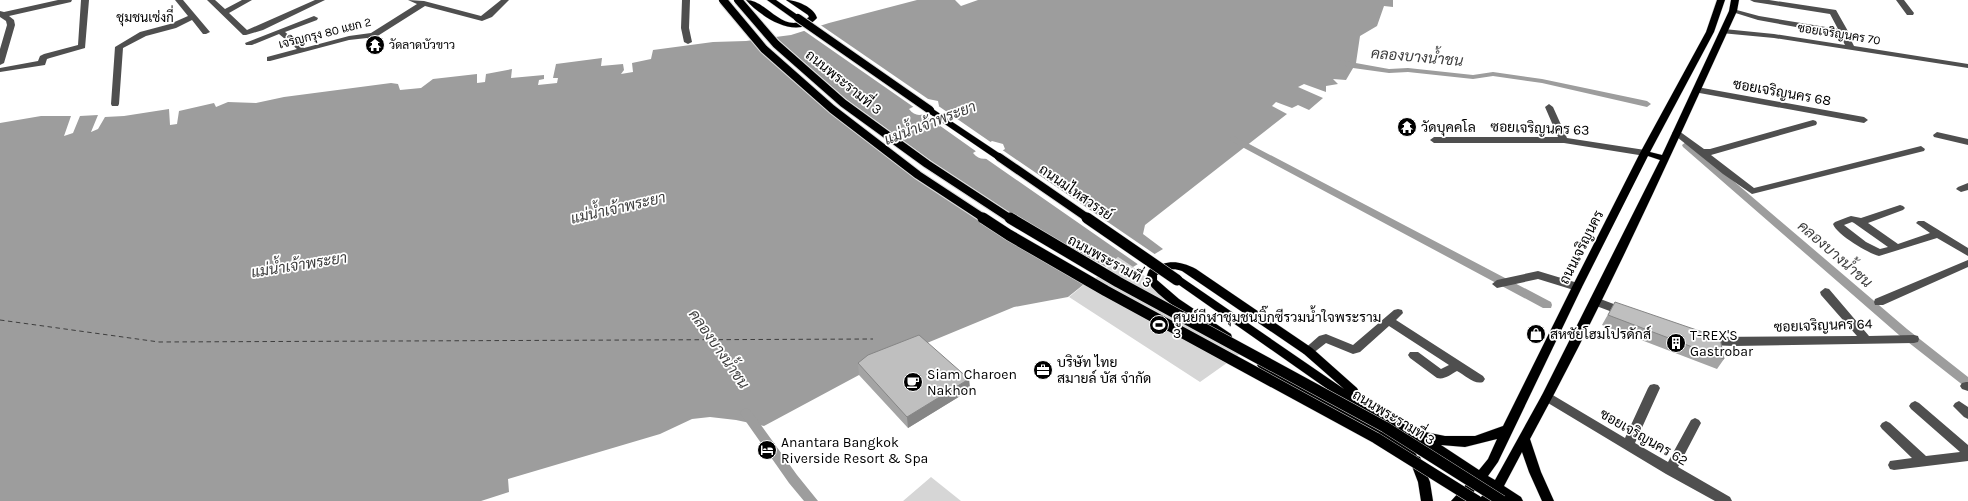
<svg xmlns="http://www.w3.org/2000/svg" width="1968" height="501" font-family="Karla,Sarabun,sans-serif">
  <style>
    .green { fill: #d6d6d6 }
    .water { fill: #9d9d9d; fill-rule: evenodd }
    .pier { fill: #fff }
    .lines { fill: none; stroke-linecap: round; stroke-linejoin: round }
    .canal { fill: #9d9d9d; fill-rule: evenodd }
    .ferry { stroke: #3e3e3e; stroke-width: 1; stroke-dasharray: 4.5 3.5; stroke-linecap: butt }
    .major-casing { stroke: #dbdbdb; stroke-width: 1 }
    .minor { fill: #4f4f4f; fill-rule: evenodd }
    .major { fill: #000; fill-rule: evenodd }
    .major-bridge-far1-casing { stroke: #dbdbdb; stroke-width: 10; stroke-linecap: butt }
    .major-bridge-casing { stroke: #dbdbdb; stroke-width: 12; stroke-linecap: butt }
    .major-bridge-far1 { stroke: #000; stroke-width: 8 }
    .major-bridge { stroke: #000; stroke-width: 11 }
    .wall { fill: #a4a4a4 }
    .shaded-wall { fill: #868686 }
    .building { fill: #bfbfbf; stroke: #868686 }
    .labels { text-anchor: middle; stroke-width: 3.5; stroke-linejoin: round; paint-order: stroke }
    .far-street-label { font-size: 12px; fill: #000; stroke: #fff }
    .far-poi-label { font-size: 12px; fill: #000; stroke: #fff; text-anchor: start }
    .far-neighbourhood-label { font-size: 13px; fill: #000; stroke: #fff }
    .street-label { font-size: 14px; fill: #000; stroke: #fff }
    .poi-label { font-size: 14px; fill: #000; stroke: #fff; text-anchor: start }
    .water-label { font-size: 15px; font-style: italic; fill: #3e3e3e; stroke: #fff }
  </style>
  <rect width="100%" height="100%" fill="#fff"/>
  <path class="green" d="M1118 257 1133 267 1241 353 1200 382 1069 297Z
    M931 477 961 501H903Z"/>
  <path class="water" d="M917 0H955L961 6 978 0H1393V7L1384 6 1377 26 1360 36 1356 63 1346 80 1333 79 1338 84 1326 86V92L1304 84 1298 87 1323 98 1309 110 1298 105 1292 108 1276 102 1272 106 1287 114 1145 225 1143 234 1163 249 1133 267 1118 257 1068 297 1014 307 869 367 859 375 764 426 736 420 710 417 692 419 660 434 508 479 509 492 481 501H0V123L41 116H71L64 136 73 133 80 116 98 115 91 132 98 129 105 117 124 116 169 109 170 125 177 124 179 111 214 103 216 107 228 102 256 103 284 97 391 83 398 84 400 90 421 88 433 79 477 74V83L485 82 486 74 512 69 511 78 544 75V79L539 80 538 85 557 83 558 78H553L556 64 602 58 601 66 623 64 624 70 621 74 633 72 632 63 651 59 653 50 713 42 746 41 791 35 829 23ZM928 99 938 101 939 106C928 112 918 121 909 109ZM992 141 1003 144 1005 149C993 156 983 165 973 153Z"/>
  <path class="pier" d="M819 24 931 101 915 108 803 30Z
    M773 35 846 99 934 163 1021 220 1108 268 1087 285 999 234 914 177 751 38Z
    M937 105 992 143 977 152 922 113Z
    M1001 149 1156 255 1139 265 985 158Z"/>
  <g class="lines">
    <path class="canal" d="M1339 60 1389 69 1408 68 1473 75 1493 72 1542 79 1647 101 1651 104 1647 107 1542 83 1493 76 1473 79 1408 72 1389 73 1353 68 1339 64Z
      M1234 136 1551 302 1552 305 1551 308H1543L1231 141 1230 139 1231 137Z
      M1686 142 1689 143 1907 329 1968 377V387L1964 386 1899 335 1683 147 1682 145Z
      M746 408 750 410 797 475 818 501H804L789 483 742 416 740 413 742 410Z"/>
    <path class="ferry" d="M0 320 159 342 873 339"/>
    <g class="major-casing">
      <path id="major" d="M746 0C768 0 783 37 809 17L808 15 786 0C796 0 814 7 817 18 797 41 761 17 746 0Z
        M767 0H776L802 18 798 20H795Z
        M1717 0H1725L1714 32 1650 152 1662 155 1729 11 1731 0H1739L1737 11C1671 155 1606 300 1530 439L1541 472 1554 501H1542L1529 472 1522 452 1504 486 1521 497 1523 501H1507L1498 495 1492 501H1478L1488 488 1481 484 1465 501H1451L1472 478 1405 433 1360 412 1172 280 1173 277H1181L1344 389 1304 354 1182 271C1172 267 1166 270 1157 275V280L1179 299 1231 334 1232 337 1231 340H1223C1209 330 1150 294 1147 279 1146 276 1148 273 1149 270 1168 260 1177 260 1196 269L1312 348 1357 388 1365 403 1368 406 1420 431 1445 436H1475L1503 426 1572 287 1640 153 1706 32ZM1648 156 1660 160 1542 395 1495 480 1488 476 1498 462 1582 287ZM1497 439 1488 459 1479 470 1441 445 1465 447Z
        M930 107 1002 155 1004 157 1002 159H996L927 112 926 110Z
        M1263 361 1316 393 1385 429 1390 430 1415 452 1417 456 1420 457 1430 482 1433 501H1421L1418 482 1410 461 1407 460 1386 441 1308 399 1259 368 1257 365 1259 362Z"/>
    </g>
    <path class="minor" d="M58 0H72L71 2 9 16 14 20 15 25 4 63 0 65V49L7 25 6 21 0 17V11L4 12Z
      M81 0H89L85 48 50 58 47 59 45 65 0 72V68L38 61 40 56 44 54 78 45Z
      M175 0H183L210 32 206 34H203L192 20 176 28 146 36 123 48 119 104 118 106H112L111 104 115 47 140 32 170 24 188 16Z
      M207 0H215L225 9 242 0H252L229 13 247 30 315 0H325L263 30 246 35H243Z
      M408 0 424 1 481 16 501 0H509L492 17 482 21 425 6 376 37 349 40 270 61H267V57L297 49 279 34 252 45H246L245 43 314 16 318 18 317 20 285 32 304 48 349 36 371 33 417 4Z
      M682 0H690L689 28 692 42 688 44 684 42 681 28Z
      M1750 0H1769L1836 10 1849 33 1848 34 1854 46 1968 64V68L1774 38 1721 33 1720 31 1724 29 1774 34 1845 45 1840 35 1758 20 1729 11 1733 9 1759 16 1838 29 1830 14 1754 2Z
      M1896 0H1904L1914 13 1913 15H1907Z
      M1697 87 1864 117 1868 120 1864 123 1694 92 1693 90Z
      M1549 104 1553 107 1567 138 1645 150 1650 153 1645 156 1564 143H1434L1430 140 1434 137H1558L1545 107Z
      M1813 120 1816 121 1817 123 1816 125 1711 155 1754 188 1921 146 1925 149 1924 151 1752 194 1723 174 1672 133 1676 130 1679 131 1704 149H1710Z
      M1937 132 1968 139V145L1934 137 1933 135Z
      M1968 183V190L1961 192 1956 189 1958 187Z
      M1900 205 1903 206 1905 208 1903 210 1868 223 1898 244 1930 233 1916 223 1918 221H1924L1968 248V256L1937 238 1879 256C1868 253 1837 235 1833 224L1835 222 1848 217 1851 216 1861 218ZM1852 222 1854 223 1888 247 1880 249 1866 242 1844 225Z
      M1968 260V267L1883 305H1875L1874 302 1875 299Z
      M1538 271 1581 284 1582 287 1577 291 1538 279 1497 288 1492 284 1497 280Z
      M1825 288 1829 289 1869 336 1914 335 1918 336 1919 339 1918 342 1914 343 1734 346 1708 345 1704 344 1703 341 1704 338 1708 337 1857 336 1821 295 1820 292Z
      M1595 297 1627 309 1628 312 1627 315 1623 316 1591 304 1590 301 1591 298Z
      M1398 309 1402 310 1403 313 1396 320 1483 376 1485 379 1483 382C1474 385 1465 375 1457 371 1451 374 1445 380 1437 378L1410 358 1408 355 1410 352H1418L1441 369 1449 365 1389 326 1360 352 1353 354 1326 343 1312 354H1304L1302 351 1319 336 1326 334 1353 345 1394 310Z
      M1966 382H1968V391L1962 389 1960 386 1962 383Z
      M1654 384 1658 385 1660 388 1635 443 1668 462 1691 420 1695 418 1699 420 1701 423 1678 467 1730 497 1732 501H1715L1666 474 1543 400 1541 397 1543 394 1547 393 1551 394 1625 438 1648 388 1650 385Z
      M1915 401 1919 403 1968 445V461L1894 470 1890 469 1888 465 1890 461 1912 458 1882 429 1880 426 1882 423 1886 421 1890 423 1926 456 1960 452 1911 409 1909 406 1911 403Z
      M1959 401 1968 407V419L1964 417 1953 406 1955 403Z"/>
    <use href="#major" class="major"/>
    <g class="major-bridge-far1-casing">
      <path id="major-bridge-far1" d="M723 0 764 49 832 109 918 175 985 219
        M738 0 776 44 843 103 927 164 1011 219
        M798 18 930 110
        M999 157 1089 219"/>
    </g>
    <g class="major-bridge-casing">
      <path id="major-bridge" d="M983 218 1009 235 1106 291 1376 438 1477 501
        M1010 218 1118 282 1385 427 1502 501
        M1087 218 1177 280"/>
    </g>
    <use href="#major-bridge-far1" class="major-bridge-far1"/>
    <use href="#major-bridge" class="major-bridge"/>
  </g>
  <path class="wall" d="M1615 302 1724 359 1717 369 1602 325Z
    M858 363 969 379 970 390 908 428 859 375Z"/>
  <path class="shaded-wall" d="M969 379 970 390 908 428 907 417Z"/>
  <path class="building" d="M1615 302 1720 338 1724 359 1608 315Z
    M919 335 969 379 907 417 858 363 868 355Z"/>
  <defs>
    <g id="temple-disc" transform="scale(1)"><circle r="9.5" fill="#000" stroke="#fff"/><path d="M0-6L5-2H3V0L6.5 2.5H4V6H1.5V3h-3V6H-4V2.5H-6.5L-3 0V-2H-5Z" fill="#fff"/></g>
    <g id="stadium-disc" transform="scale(1)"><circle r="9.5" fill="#000" stroke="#fff"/><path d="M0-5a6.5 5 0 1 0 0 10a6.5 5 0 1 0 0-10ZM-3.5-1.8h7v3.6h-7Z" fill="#fff"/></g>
    <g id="shop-disc" transform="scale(1)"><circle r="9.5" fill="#000" stroke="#fff"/><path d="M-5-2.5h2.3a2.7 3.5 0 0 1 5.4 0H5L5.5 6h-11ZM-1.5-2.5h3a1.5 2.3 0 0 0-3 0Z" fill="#fff"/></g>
    <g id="building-disc" transform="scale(1)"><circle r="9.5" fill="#000" stroke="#fff"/><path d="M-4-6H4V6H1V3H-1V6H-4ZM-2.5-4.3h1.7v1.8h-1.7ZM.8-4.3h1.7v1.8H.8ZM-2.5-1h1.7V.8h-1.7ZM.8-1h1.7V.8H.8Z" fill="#fff"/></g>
    <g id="office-disc" transform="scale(1)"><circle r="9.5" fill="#000" stroke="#fff"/><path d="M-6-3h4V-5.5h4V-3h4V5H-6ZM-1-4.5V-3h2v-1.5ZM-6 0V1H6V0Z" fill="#fff"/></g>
    <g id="cafe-disc" transform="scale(1)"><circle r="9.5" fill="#000" stroke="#fff"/><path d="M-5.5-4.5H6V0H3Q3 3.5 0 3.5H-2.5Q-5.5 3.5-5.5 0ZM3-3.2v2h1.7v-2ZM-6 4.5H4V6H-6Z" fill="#fff"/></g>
    <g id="hotel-disc" transform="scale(1)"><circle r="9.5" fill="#000" stroke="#fff"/><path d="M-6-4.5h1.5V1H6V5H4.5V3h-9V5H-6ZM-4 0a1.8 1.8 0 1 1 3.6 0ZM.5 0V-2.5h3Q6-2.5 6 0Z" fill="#fff"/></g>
  </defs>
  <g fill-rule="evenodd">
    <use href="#temple-disc" x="375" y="45"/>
    <use href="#temple-disc" x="1407" y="127"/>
    <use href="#stadium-disc" x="1159" y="325"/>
    <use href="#shop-disc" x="1536" y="334"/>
    <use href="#building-disc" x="1676" y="343"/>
    <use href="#office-disc" x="1043" y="370"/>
    <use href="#cafe-disc" x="913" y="382"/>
    <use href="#hotel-disc" x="767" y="450"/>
  </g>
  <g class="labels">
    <g class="far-street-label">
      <text transform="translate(325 33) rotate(-14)" y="4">เจริญกรุง 80 แยก 2</text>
      <text transform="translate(1839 34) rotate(9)" y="4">ซอยเจริญนคร 70</text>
    </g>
    <g class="far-poi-label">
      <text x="389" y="49">วัดลาดบัวขาว</text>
    </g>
    <g class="far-neighbourhood-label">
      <text x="145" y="22">ชุมชนเซ่งกี่</text>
    </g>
    <g class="street-label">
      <text transform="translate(844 82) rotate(39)" y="5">ถนนพระรามที่ 3</text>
      <text transform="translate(1782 92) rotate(10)" y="5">ซอยเจริญนคร 68</text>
      <text transform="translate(1540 128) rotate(2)" y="5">ซอยเจริญนคร 63</text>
      <text transform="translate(1076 192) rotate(35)" y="5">ถนนมไหสวรรย์</text>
      <text transform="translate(1581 247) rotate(-63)" y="5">ถนนเจริญนคร</text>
      <text transform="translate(1110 261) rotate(29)" y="5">ถนนพระรามที่ 3</text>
      <text transform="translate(1823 325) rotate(-2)" y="5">ซอยเจริญนคร 64</text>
      <text transform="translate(1394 417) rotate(31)" y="5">ถนนพระรามที่ 3</text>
      <text transform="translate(1644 437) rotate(30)" y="5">ซอยเจริญนคร 62</text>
    </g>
    <g class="poi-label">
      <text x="1421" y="132">วัดบุคคโล</text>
      <text x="1173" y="322">ศูนย์กีฬาชุมชนบิ๊กซีรวมน้ำใจพระราม<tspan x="1173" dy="16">3</tspan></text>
      <text x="1550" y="339">สหชัยโฮมโปรดักส์</text>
      <text x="1690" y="340">T-REX'S<tspan x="1690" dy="16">Gastrobar</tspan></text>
      <text x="1057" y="367">บริษัท ไทย<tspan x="1057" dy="16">สมายล์ บัส จำกัด</tspan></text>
      <text x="927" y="379">Siam Charoen<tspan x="927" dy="16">Nakhon</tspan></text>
      <text x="781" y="447">Anantara Bangkok<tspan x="781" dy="16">Riverside Resort &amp; Spa</tspan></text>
    </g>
    <g class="water-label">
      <text transform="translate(1417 57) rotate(5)" y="5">คลองบางน้ำชน</text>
      <text transform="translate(930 123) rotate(-21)" y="5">แม่น้ำเจ้าพระยา</text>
      <text transform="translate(618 208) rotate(-13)" y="5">แม่น้ำเจ้าพระยา</text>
      <text transform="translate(1835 254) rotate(41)" y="5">คลองบางน้ำชน</text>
      <text transform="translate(299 265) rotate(-9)" y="5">แม่น้ำเจ้าพระยา</text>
      <text transform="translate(719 349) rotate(55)" y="5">คลองบางน้ำชน</text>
    </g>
  </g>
</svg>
